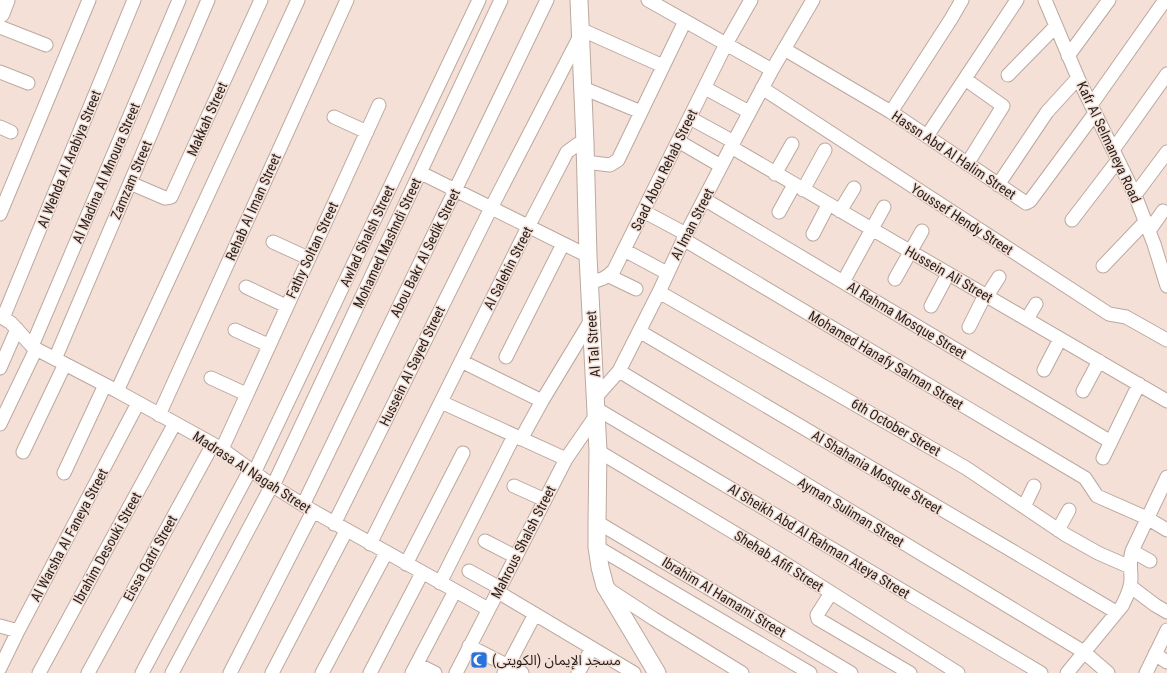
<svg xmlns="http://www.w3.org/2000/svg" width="1167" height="673" font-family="'Roboto Condensed','Noto Sans Arabic',sans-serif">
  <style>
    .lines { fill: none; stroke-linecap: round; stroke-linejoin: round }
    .minor-casing { stroke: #bba89f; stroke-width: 15 }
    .tertiary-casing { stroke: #bba89f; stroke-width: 19 }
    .secondary-casing { stroke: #bba89f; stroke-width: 21 }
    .minor { stroke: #fff; stroke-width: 13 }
    .tertiary { stroke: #fff; stroke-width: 17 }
    .secondary { stroke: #fff; stroke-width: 19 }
    .labels { text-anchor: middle; stroke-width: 3; stroke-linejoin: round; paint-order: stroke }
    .street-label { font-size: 14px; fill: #261f1c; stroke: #f4e0d7 }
    .poi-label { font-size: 14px; fill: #261f1c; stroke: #f4e0d7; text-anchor: start }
  </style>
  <rect width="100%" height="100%" fill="#f4e0d7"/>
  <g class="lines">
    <g class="minor-casing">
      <path id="minor" d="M648 0 772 70
        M1045 0 1078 78 1135 195 1154 244 1167 286
        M0 27 46 45
        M580 29 663 66
        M784 49 891 112 1026 203 1030 201 1095 113
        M1068 56 1109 0
        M0 72 28 83
        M1008 75 1056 26
        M965 79 1003 106 967 164
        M583 88 641 112
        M705 88 749 112
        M762 88 1109 314 1126 317 1167 340
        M1091 105 1165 0
        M891 112 951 19 962 0
        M334 117 367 132
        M690 118 734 142
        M0 127 11 132
        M927 136 1017 0
        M678 141 721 166
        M731 147 1167 401
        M1113 150 1167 74
        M585 162 610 165 618 160 685 21
        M421 173 588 256
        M775 174 792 144
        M130 183 165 198 171 197 261 0
        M998 185 1047 112 1078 78
        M803 190 825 150
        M1135 195 1167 152
        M704 199 1111 442
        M643 211 686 234
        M840 211 854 188
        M779 212 794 185
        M0 214 89 0
        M1072 220 1118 160
        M1149 231 1163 211
        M813 234 828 205
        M683 239 1085 478 1097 496 1147 518 1167 530
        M273 242 308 258
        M624 250 667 273
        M1103 266 1146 221
        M609 276 636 289
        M895 279 922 231
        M589 282C600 281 607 278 614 270L726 44 751 0
        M843 282 884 207
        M246 287 286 306
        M659 292 966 468 1066 535 1098 553 1130 567
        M987 296 999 277
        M931 306 948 274
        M0 316 11 323 32 346 36 349 117 391 222 449 273 486 313 511 488 609
        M3 318 134 0
        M1027 319 1036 304
        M969 327 985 295
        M235 330 268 345
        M639 331 1116 612
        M32 346 179 0
        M506 357 563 244
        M55 359 208 0
        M461 361 542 401
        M0 368 17 329
        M1044 370 1060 339
        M619 371 1084 652 1108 673
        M211 378 246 394
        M117 391 298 0
        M1083 391 1099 361
        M596 397 619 371 659 292 686 234 731 147 772 70 813 0
        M441 402 566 459
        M597 409 1041 673
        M159 415 347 0
        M0 424 36 349
        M521 439 542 401 591 320
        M222 449 379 105
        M598 451 778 559 958 673
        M23 452 65 364
        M1103 458 1139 384
        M64 473 105 385
        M254 473 479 0
        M273 486 501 0
        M514 486 545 500
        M303 505 547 0
        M1024 507 1034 486
        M597 522 851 673
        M334 524 491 208 581 34
        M1058 530 1069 510
        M485 541 516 557
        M370 544 528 227 567 152 578 144 585 143
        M597 547 810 673
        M1132 551 1150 561
        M406 564 463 453
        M469 571 500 588
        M440 583 514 436
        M1130 586 1155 605 1167 612
        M608 589 654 619 742 673
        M498 592 634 673
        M831 593 817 615 818 619 910 673
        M0 626 18 631
        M469 646 522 673
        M1155 654 1167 662
        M417 664 435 673
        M0 668 18 631 138 403
        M39 673 175 423
        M88 673 213 444
        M142 673 250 470
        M172 673 272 485
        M230 673 313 511
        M272 673 346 531
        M322 673 386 553
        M370 673 422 573
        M412 673 455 591
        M456 673 566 459 597 414
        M504 673 535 614
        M578 673 592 648
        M1067 673 1122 606C1126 598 1131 589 1131 579 1131 569 1129 561 1132 551L1167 477
        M1146 673 1167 630"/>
    </g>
    <g class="tertiary-casing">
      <path id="tertiary" d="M579 0 585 143 588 256 598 451 597 522V547L600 567 605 586 657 673"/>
    </g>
    <g class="secondary-casing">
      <path id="secondary" d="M0 13 5 0"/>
    </g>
    <use href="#minor" class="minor"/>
    <use href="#tertiary" class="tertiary"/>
    <use href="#secondary" class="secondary"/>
  </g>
  <defs>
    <g id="mosque-square" transform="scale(0.9)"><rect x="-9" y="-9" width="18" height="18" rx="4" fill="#2873df" stroke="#f4e0d7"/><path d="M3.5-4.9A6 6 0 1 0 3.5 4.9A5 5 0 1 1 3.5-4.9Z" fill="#fff"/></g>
  </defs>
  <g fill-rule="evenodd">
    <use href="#mosque-square" x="479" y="660"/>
  </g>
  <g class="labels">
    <g class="street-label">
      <text transform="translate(207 119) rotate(-66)" y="5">Makkah Street</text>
      <text transform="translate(1109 142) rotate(65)" y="5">Kafr Al Selmaneya Road</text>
      <text transform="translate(954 155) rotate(34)" y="5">Hassn Abd Al Halim Street</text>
      <text transform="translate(69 159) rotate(-68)" y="5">Al Wehda Al Arabiya Street</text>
      <text transform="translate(664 170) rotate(-64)" y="5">Saad Abou Rehab Street</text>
      <text transform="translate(106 173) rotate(-67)" y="5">Al Madina Al Mnoura Street</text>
      <text transform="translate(131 180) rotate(-67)" y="5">Zamzam Street</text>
      <text transform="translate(253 207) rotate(-66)" y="5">Rehab Al Iman Street</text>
      <text transform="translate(962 219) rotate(33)" y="5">Youssef Hendy Street</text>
      <text transform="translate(692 224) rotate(-63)" y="5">Al Iman Street</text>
      <text transform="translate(367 236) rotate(-65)" y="5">Awlad Shalsh Street</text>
      <text transform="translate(387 243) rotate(-65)" y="5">Mohamed Mashndi Street</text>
      <text transform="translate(312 250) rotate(-65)" y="5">Fathy Soltan Street</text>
      <text transform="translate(425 253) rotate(-64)" y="5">Abou Bakr Al Sedik Street</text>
      <text transform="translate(508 268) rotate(-63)" y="5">Al Salehin Street</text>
      <text transform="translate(949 274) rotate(30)" y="5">Hussein Ali Street</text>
      <text transform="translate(907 320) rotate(31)" y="5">Al Rahma Mosque Street</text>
      <text transform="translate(593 344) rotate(-94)" y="5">Al Tal Street</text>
      <text transform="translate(886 360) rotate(31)" y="5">Mohamed Hanafy Salman Street</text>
      <text transform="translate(412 366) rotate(-64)" y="5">Hussein Al Sayed Street</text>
      <text transform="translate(896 427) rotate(30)" y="5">6th October Street</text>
      <text transform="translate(252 472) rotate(33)" y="5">Madrasa Al Nagah Street</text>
      <text transform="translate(877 472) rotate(31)" y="5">Al Shahania Mosque Street</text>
      <text transform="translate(851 512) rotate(31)" y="5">Ayman Suliman Street</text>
      <text transform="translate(69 535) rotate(-62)" y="5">Al Warsha Al Faneya Street</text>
      <text transform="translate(819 541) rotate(31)" y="5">Al Sheikh Abd Al Rahman Ateya Street</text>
      <text transform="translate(523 542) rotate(-63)" y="5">Mahrous Shalsh Street</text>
      <text transform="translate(107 548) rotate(-61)" y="5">Ibrahim Desouki Street</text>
      <text transform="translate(150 558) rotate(-61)" y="5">Eissa Qatri Street</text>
      <text transform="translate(779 561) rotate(32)" y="5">Shehab Afifi Street</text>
      <text transform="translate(724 597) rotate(31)" y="5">Ibrahim Al Hamami Street</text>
    </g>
    <g class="poi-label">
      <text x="492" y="665">مسجد الإيمان (الكويتى)</text>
    </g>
  </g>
</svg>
